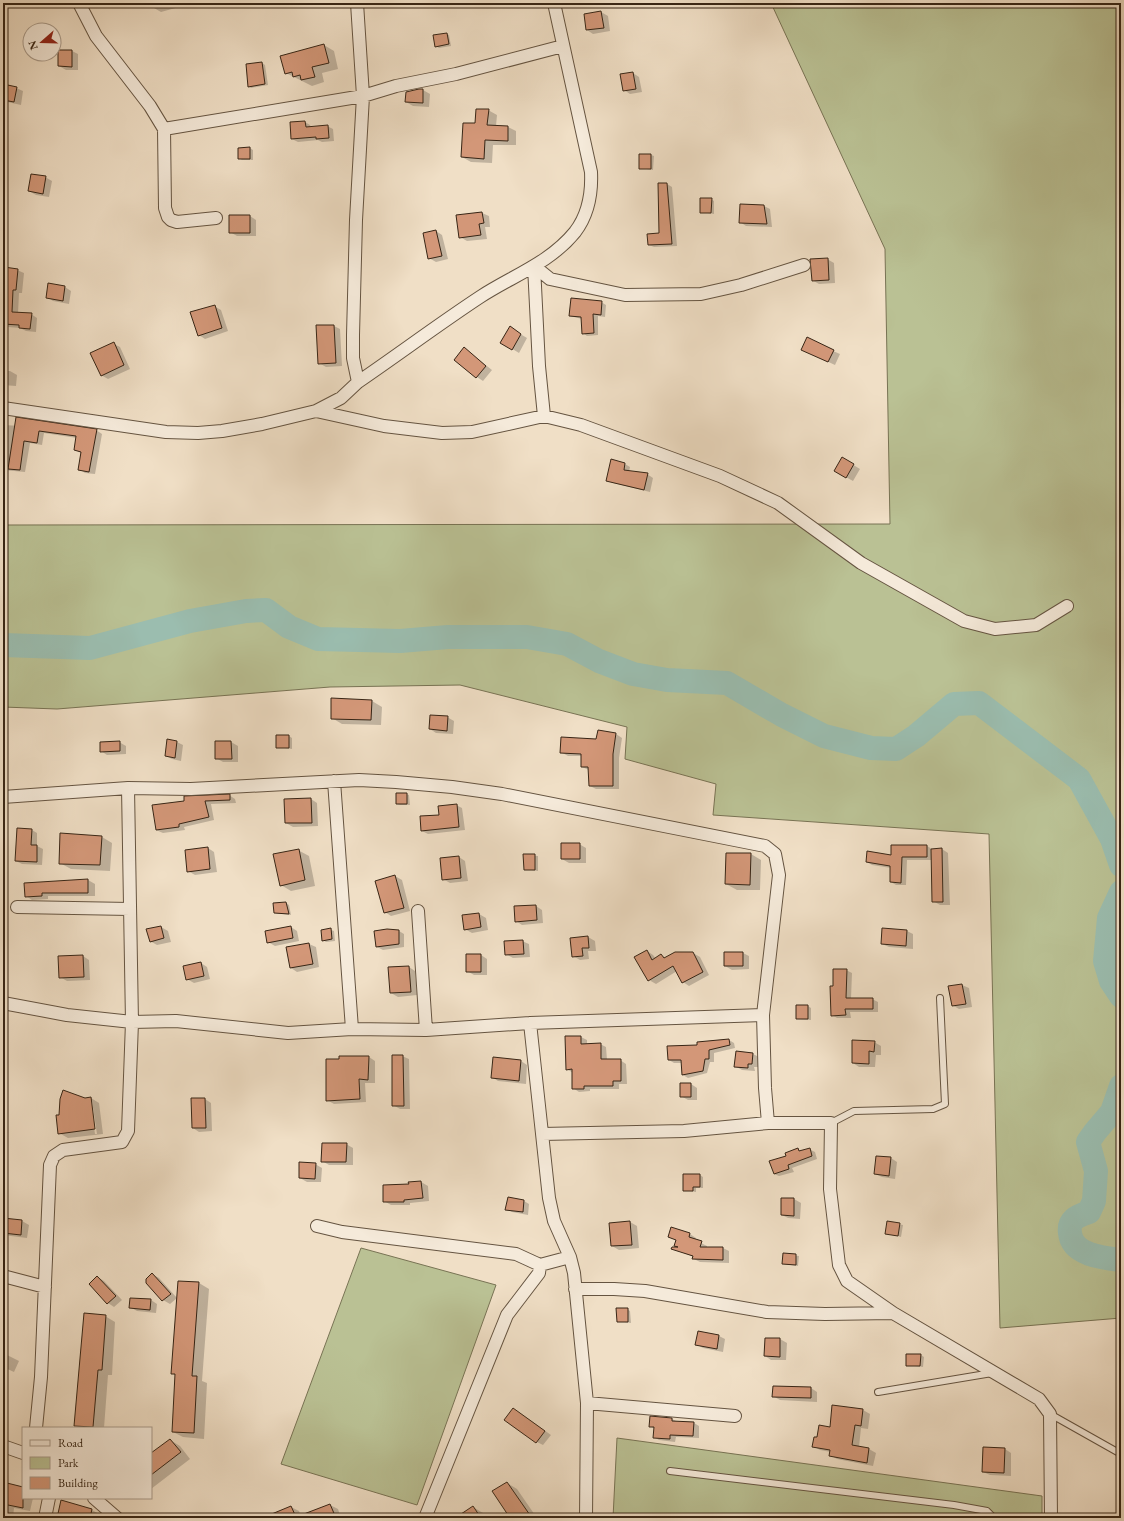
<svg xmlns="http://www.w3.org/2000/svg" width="1124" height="1521" font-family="'EB Garamond',serif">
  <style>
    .green { fill: #bac194; stroke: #787354 }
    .shadow { fill: #0003; fill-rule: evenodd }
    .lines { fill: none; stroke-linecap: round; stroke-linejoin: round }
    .river { stroke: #9bbdaf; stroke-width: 24 }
    .building { fill: #d39778; stroke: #372515 }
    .lane-casing { stroke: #655441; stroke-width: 8 }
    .street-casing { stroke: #655441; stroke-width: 14 }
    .lane { stroke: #f5eada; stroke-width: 6 }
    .street { stroke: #f5eada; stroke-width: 12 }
  </style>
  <rect width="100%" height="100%" fill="#f0dfc6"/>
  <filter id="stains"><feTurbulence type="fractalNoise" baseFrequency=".005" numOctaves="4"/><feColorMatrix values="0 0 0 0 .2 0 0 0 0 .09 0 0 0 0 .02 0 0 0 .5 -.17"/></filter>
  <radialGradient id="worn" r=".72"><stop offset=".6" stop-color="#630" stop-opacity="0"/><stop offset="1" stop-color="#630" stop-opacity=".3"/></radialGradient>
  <path class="green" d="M771 3H1121V1318L1000 1328 989 834 713 815 716 784 625 759 627 727 460 685 330 687 57 709 3 707V525L890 524 885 249Z
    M361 1248 496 1285 417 1505 281 1464Z
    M617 1438 1042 1496V1518H613Z"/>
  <path class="shadow" d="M152 3H178L179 7 161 12 154 8Z
    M601 12 608 16 610 31 593 34 587 30Z
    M446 34 449 35 451 46 439 48 436 46Z
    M324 45 334 51 338 69 322 73 324 82 312 86 286 73Z
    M72 51 78 54V70H66L59 66Z
    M262 63 265 65 268 85 251 88 249 86Z
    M633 73 639 77 642 92 630 94 624 90Z
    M3 85 16 88 23 91 21 105 3 101Z
    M423 90 430 94 429 107 413 106 406 102 407 93Z
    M488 110 497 115 496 126 508 127 516 131V145H493L492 163 471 162 462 157 476 124Z
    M305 122 310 125 311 128 327 126 333 129 334 141 322 142 318 140 298 142 292 139 291 123Z
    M250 148 253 150V160H242L239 158Z
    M651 155 654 156 653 170 640 168Z
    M45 177 52 181 49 197 36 195 29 191Z
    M667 184 672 187 677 246 654 247 649 245 660 234Z
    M711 199 714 201V214L701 212Z
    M741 205 764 206 770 209 772 227 746 226 740 222Z
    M482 213 489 216 490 227H485L487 239 467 241 460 237Z
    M250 216 256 220V236H237L230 232Z
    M436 231 442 235 448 259 436 262 429 258Z
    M827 259 834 263 835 283 819 284 812 280Z
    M3 268 17 270 24 273 22 293H19L18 314H31L37 318 36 332 26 331 20 328 8 327 3 324Z
    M65 287 71 291 69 304 53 301 47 297Z
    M601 302 606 305 605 317 598 316V335L587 336 583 333 582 319 570 316Z
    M214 306 221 310 228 331 205 339 199 335Z
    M334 326 340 329 342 366 326 367 319 363Z
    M510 328 527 338 519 353 501 342Z
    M114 344 120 347 130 369 108 379 101 375Z
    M465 349 492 370 483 381 477 377Z
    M833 351 840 354 835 365 809 353Z
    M3 371H10L17 375 16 386 3 385Z
    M3 425 96 430 102 434 95 474 85 473 79 469 82 453 75 450 77 438 44 433 42 445 30 443 25 472 3 470Z
    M842 458 860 469 853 481 835 471Z
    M625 464 630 467 629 472 647 474 653 478 650 492 613 483 607 480Z
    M372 701 382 707 381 725 342 724 332 718Z
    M447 717 454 721 453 734 436 733 430 729Z
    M599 731 616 734 622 738 619 758V789H596L590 786 589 770 582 767V756H568L561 752 597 740Z
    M289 736 292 738V749L277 747Z
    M119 742 126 746V754L107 755 101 751Z
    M177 742 183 745 181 761 172 759 166 756Z
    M231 742 238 746V762H223L216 758Z
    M406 794 409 795 410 805H400L397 804Z
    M229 795 235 799 236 803 211 804 214 820 184 827 185 830 163 833 156 830 185 802Z
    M311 799 317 803 318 826 293 827 286 823Z
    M456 805 462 808 465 830 428 834 422 831Z
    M32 830 37 833V846L43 849 42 865 22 864 16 861Z
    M102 837 112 843 110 871 71 869 60 863Z
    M579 844 586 848V863H569L562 859Z
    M927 846 932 849H942L948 853 950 905H940L933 901 932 860H907L906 885H896L891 882V868L872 865 867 862Z
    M208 848 214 852 217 872 195 875 188 871Z
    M298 850 309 856 315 886 291 891 281 885Z
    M751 854 761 860 760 890H737L726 884Z
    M524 855 538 856V871L525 869Z
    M459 857 465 861 468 881 450 883 443 879Z
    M395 876 402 880 410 911 391 916 385 912Z
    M88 880 95 884V896H48V899L32 900 26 896 25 883Z
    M3 902 6 904V927H3Z
    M286 903 289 905 291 915 275 913Z
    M536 906 542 910 543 923 522 925 516 921Z
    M479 914 486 918 488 930 472 933 465 929Z
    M161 927 168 931 171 942 157 945 150 941Z
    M291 927 297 931 299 941 275 946 268 942Z
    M331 930 334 931 335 941 326 942 323 940Z
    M399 931 404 934V947L383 950 377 947Z
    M907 931 913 934V949L889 947 882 944Z
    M588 937 595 941 596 951H588L589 959 580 960 573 956Z
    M522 941 529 944 530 957 513 958 506 954Z
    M309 944 316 947 319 967 297 972 291 968Z
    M647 951 653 955 656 959 661 955 666 958 693 953 700 957 709 975 689 986 683 982 677 971 656 984 649 980Z
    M743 953 749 956V969L732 970 725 966Z
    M481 955 487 959V975H474L467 971Z
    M83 956 89 960 90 980 67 981 60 977Z
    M201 963 207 967 210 979 194 983 187 979Z
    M409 967 415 971 417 995 398 997 391 993Z
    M846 970 852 973 851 999H872L878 1002V1012H850L851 1018H837L832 1015 834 987Z
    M962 985 969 988 972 1007 959 1009 952 1005 949 987Z
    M808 1006 811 1008V1020L797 1019Z
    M581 1037 587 1040V1044H600L606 1047 607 1060H620L626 1064 627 1084H619V1089H590V1091L579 1092 573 1088V1073L567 1069Z
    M729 1040 734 1043 735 1048 714 1053V1062H710L707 1073 688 1078 683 1075 682 1063H674L669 1060 698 1046Z
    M874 1042 881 1046V1055H876L875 1067H859L853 1063Z
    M753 1054 759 1057V1067H754L755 1071 742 1070 735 1066Z
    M402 1056 409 1059 410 1109H400L393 1105Z
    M369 1057 375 1061V1083H365L366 1102 334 1104 327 1100Z
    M521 1061 527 1065 526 1084 498 1081 492 1077Z
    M691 1084 697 1088V1100H688L681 1096Z
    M91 1098 99 1103 103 1134 68 1138 59 1133 60 1116 85 1099ZM90 1101H92L97 1134H95Z
    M205 1099 211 1103 212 1131 199 1132 193 1128Z
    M346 1144 353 1148V1165H329L322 1161Z
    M798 1149 802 1152 809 1149 815 1152 817 1159 792 1168 794 1172 779 1176 774 1174 787 1156Z
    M877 1157 891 1158 897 1162 895 1179 882 1177 875 1174Z
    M315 1164 322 1168 321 1182H307L300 1178Z
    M700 1175 703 1177V1188H696V1192L684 1190Z
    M421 1182 428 1186 429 1201 410 1203V1205H391L384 1201 410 1185V1183Z
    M782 1199H794L801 1203 800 1219 788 1218 782 1215Z
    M524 1201 529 1204 528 1215 512 1212 507 1209Z
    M3 1219 22 1221 29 1225 27 1238 3 1235Z
    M630 1222 637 1226 639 1248 619 1250 612 1246 610 1224Z
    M888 1222 903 1225 901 1237 887 1233Z
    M672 1228 690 1234 696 1238 695 1240 707 1246V1248H723L729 1251V1263L700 1262 694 1259V1257L672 1248H680L677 1240 669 1236Z
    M783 1254 799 1256 798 1266 783 1264Z
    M152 1274 159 1278 177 1298 170 1304 163 1300 147 1282Z
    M98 1277 104 1281 122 1300 114 1307 108 1303Z
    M179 1282 199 1283 209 1289 202 1381 207 1383 204 1439 183 1437 173 1432 176 1376 172 1373Z
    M151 1300 157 1304 156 1313 137 1311 130 1307Z
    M627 1309 630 1311 631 1323 618 1321Z
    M105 1316 115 1322 112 1375H108L104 1428H80L75 1425Z
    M719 1336 725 1339 723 1352 703 1348 696 1344Z
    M766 1339H780L787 1343 786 1360H771L765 1356Z
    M3 1353 19 1361 14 1372 3 1367Z
    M921 1355 924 1357 923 1367 907 1365Z
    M811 1388 817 1392V1402L780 1400 773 1396Z
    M833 1407 863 1410 870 1414 868 1429 861 1428 859 1447 869 1449 876 1453 873 1466 837 1459 830 1455 831 1452 820 1450 813 1446 818 1438 831 1428Z
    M520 1413 551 1435 543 1445 537 1442Z
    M672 1419 678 1422 694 1423 699 1426V1438L676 1437 675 1442 659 1440 654 1437 655 1429 650 1426Z
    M170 1440 180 1446 190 1459 151 1489V1455Z
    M1005 1449 1011 1453V1476L990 1475 983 1472Z
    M3 1483 23 1488V1498H33L30 1511 14 1508 13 1518H3Z
    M507 1483 517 1489 537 1518H511Z
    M330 1505 338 1509 341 1518H263L291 1507 299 1511 301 1516Z
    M473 1507 483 1513 486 1518H459Z
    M92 1510 99 1514 98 1518H58Z"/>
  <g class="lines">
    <path class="river" d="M3 645 90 648 190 621 246 611 266 610 289 627 318 639 400 641 448 637H527L567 644 599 661 633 674 667 680 727 683 782 715 824 736 871 748 896 749 916 736 954 704 979 703 1079 779 1112 839 1121 865
      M1121 892 1109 918 1105 961 1111 981 1121 996
      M1121 1086 1112 1112 1095 1132 1088 1142 1096 1171 1094 1201 1089 1212C1078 1216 1068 1219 1070 1233 1072 1255 1103 1258 1121 1260"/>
  </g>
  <path class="building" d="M601 11 604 28 586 30 584 14Z
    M447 33 449 44 435 47 433 35Z
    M324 44 329 63 312 67 315 77 301 80 300 75 293 77 292 72 285 74 280 56Z
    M58 50H72V67L58 66Z
    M262 62 265 84 248 87 246 64Z
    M633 72 636 89 623 91 620 74Z
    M3 84 17 87 14 102 3 100Z
    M419 89H423V103L405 102 406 92Z
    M476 109H489L487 125 508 126V141L485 140 484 159 461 157 463 123H475Z
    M305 121 306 127 328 125 329 138 316 139V137L291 139 290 122Z
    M250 147V159H238V148Z
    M639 154H651V169H639Z
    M31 174 46 176 43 194 28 191Z
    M658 183H667L672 244 648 245 647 234 659 233Z
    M700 198H712L711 213H700Z
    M740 204 764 205 767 224 739 223Z
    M482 212 484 223 479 224 481 235 459 238 456 215Z
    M229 215H250V233H229Z
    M436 230 442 256 428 259 423 233Z
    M828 258 829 280 812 281 810 259Z
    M4 267 18 269 16 290H13L12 312 32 313 30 329 19 328V325L3 324Z
    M48 283 65 286 63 301 46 298Z
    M571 298 602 301 601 315 593 314 594 333 582 334 581 317 569 316Z
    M215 305 222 328 198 336 190 312Z
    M316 325H334L336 363 318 364Z
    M510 326 521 334 512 350 500 343Z
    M807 337 834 350 828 362 801 350Z
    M114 342 124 365 101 376 90 353Z
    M464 347 486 366 476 378 454 360Z
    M16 417 97 429 89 472 78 470 81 452 74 450 76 436 39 431 37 443 24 441 20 470 8 469Z
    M842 457 854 464 846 478 834 471Z
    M611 459 625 463 624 470 648 473 644 490 606 481Z
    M331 698 372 700 371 720 331 719Z
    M430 715 448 716 447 731 429 729Z
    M598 730 616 733 613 754V786H589L588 767H581V754L560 753 561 737 596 739Z
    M276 735H289V748H276Z
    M167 739 177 741 175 758 165 756Z
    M120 741V751L100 752V742Z
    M215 741H231L232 759H215Z
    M396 793H407V804H396Z
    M230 794V800L205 801 209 817 179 824V827L156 830 152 805 184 801V796Z
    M311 798 312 823H285L284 799Z
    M457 804 459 827 421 831 420 816 439 815 438 806Z
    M17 828 32 829 31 845H37V862L15 861Z
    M60 833 102 836 100 865 59 864Z
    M561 843H580V859H561Z
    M891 845H927V857H902L901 883 890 882V866L866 862 867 851 891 855Z
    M208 847 210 869 187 872 185 850Z
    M942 848 943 902H932L931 849Z
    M299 849 305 880 280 886 273 854Z
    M726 853H751L750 885 725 884Z
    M523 854H535V870H524Z
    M459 856 461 878 442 880 440 858Z
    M395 875 404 908 384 913 375 881Z
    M88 879V893H42V896L25 897 24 883Z
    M286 902 289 914 274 913 273 903Z
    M536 905 537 920 515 922 514 906Z
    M479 913 481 927 464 930 462 915Z
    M161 926 164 938 150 942 146 929Z
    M291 926 293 938 267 943 265 931Z
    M331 928 332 939 322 941 321 930Z
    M882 928 907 930 906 946 881 944Z
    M387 929 399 930V944L376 947 374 931Z
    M588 936 589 948H582L583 956 572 957 570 938Z
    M523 940 524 954 505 955 504 941Z
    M309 943 313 964 290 968 286 947Z
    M647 950 652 960 661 954 664 958 675 952H693L703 972 682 983 673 966 648 981 634 957Z
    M724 952H743V966H724Z
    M466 954H481V972H466Z
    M83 955 84 977 59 978 58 956Z
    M201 962 204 976 186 980 183 966Z
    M409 966 411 992 390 993 388 967Z
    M833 969H847L846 998H873V1009H845L846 1015 831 1016 830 986H833Z
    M962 984 966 1004 952 1006 948 986Z
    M796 1005H808V1019H796Z
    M565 1036H581V1044L601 1043V1059H621V1081H613V1086H584V1089H572V1069L566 1070Z
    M729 1039 730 1045 709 1050V1059H705L703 1071 682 1075 681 1060H668L667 1046 697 1045V1042Z
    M852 1040 875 1041 874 1052 869 1051V1064L852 1063Z
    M736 1051 753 1053 752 1064H748V1068L734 1067Z
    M392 1055H403L404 1106H392Z
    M339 1056H369L368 1080 359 1079 360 1099 326 1101V1059H339Z
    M493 1057 521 1060 519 1081 491 1078Z
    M680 1083H691V1097H680Z
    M63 1090 85 1098 91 1097 95 1129 58 1134 56 1115H59L60 1099Z
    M191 1098H205L206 1128H192Z
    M322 1143H347L346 1162H321Z
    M798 1148 799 1151 810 1148 812 1156 788 1165 789 1169 774 1174 769 1161 786 1156 785 1153Z
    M876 1156 891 1157 889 1176 874 1174Z
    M299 1162 316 1163 315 1179 299 1178Z
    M683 1174H700V1187H693V1191H683Z
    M421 1181 423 1198 404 1200V1202H383V1185L409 1184 408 1182Z
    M508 1197 524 1200 523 1212 505 1210Z
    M781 1198H794V1216L781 1215Z
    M3 1218 22 1220 21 1235 3 1233Z
    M630 1221 632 1245 611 1246 609 1223Z
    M887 1221 900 1223 898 1236 885 1234Z
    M671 1227 690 1233 689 1237 702 1241 700 1247H723V1260L692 1259 693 1256 671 1249 672 1247H678L674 1246 676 1240 668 1237Z
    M783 1253 796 1254V1265L782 1264Z
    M152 1273 171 1294 162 1301 146 1283V1279Z
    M97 1276 116 1296 107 1304 89 1284Z
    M178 1281 199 1282 192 1376H197L194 1433 172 1432 175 1374H171Z
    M130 1298 151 1299 150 1310 129 1308Z
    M616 1308H628V1322H617Z
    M84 1313 106 1315 102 1370H98L93 1427 74 1426Z
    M698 1331 719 1335 717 1349 695 1345Z
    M765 1338H780V1357L764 1356Z
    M906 1354H921L920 1366H906Z
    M773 1386 811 1387V1398L772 1397Z
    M832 1405 863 1409 861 1426 855 1425 852 1445 869 1448 867 1463 829 1456 830 1450 812 1447 814 1437H817L819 1425 830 1427Z
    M513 1408 545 1431 536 1443 504 1420Z
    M650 1416 672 1418V1421L694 1422 693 1436 670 1435V1439L653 1438 654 1427H649Z
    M170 1439 181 1452 151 1475V1453Z
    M983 1447 1005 1448 1004 1473 982 1472Z
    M3 1482 23 1487V1508L3 1504Z
    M507 1482 532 1518H510L492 1491Z
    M61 1500 92 1509 90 1518H57Z
    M330 1504 336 1518H262L291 1506 296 1517Z
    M473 1506 481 1518H455Z"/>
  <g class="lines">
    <g class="lane-casing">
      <path id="lane" d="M831 1123 854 1111 933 1109 945 1104 940 998
        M878 1392 992 1373
        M1050 1414 1121 1454
        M670 1471 954 1505 987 1511 994 1518"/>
    </g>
    <g class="street-casing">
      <path id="street" d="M79 3 96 36 150 106 164 129 165 208 168 217 171 220 177 222 216 218
        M357 3 363 96 356 220 353 335V358L358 382
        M164 129 363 96 396 86 456 74 563 46
        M3 408 166 432 198 433 222 431 262 424 316 411 341 398 358 382C399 354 439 324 480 297 512 276 550 263 575 232 588 215 592 193 591 172L554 3
        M316 411 384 426 442 433 472 432 544 416 581 425 720 476 778 503 861 563 964 621 995 629 1036 625 1067 606
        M544 416 539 366 534 266 550 279 625 295 701 294 741 285 804 265
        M334 781 352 1029
        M3 797 128 788 191 789 359 780 396 782 452 787 502 794 765 846 775 854 779 875 763 1015 765 1088 768 1123H831L830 1189 839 1265 847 1281 893 1313 1039 1399 1050 1414 1051 1518
        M17 907 130 909
        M418 911 426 1030
        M3 1003 67 1015 132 1022 176 1021 288 1033 352 1029 426 1030 530 1023 763 1015
        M530 1023 549 1198 554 1221 570 1257 574 1273 587 1403 586 1518
        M542 1134 684 1131 768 1123
        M317 1226 342 1232 516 1254 540 1265
        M3 1276 45 1287
        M575 1289H614L645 1291 767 1312 825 1314 893 1313
        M587 1403 735 1416
        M36 1428 41 1377 50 1165 54 1156 63 1150 122 1142 128 1131 132 1022 128 788
        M3 1446 23 1453
        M94 1498 117 1518
        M45 1518 49 1498
        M425 1518 507 1315 539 1273 540 1265 570 1257"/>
    </g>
    <use href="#lane" class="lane"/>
    <use href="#street" class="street"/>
  </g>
  <rect width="1124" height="1521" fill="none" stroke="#f0dfc6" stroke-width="16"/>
  <rect x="4" y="4" width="1116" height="1513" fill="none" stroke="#372515" stroke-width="2"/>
  <rect x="8" y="8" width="1108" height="1505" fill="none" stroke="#372515"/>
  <rect x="22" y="1427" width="130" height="72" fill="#f5eada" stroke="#a99b8b"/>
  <rect x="30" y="1440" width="20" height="6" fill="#f5eada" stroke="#a99b8b"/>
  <text x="58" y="1447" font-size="12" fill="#372515">Road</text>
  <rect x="30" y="1457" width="20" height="12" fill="#bac194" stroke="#a99b8b"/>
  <text x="58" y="1467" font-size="12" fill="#372515">Park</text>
  <rect x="30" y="1477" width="20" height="12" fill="#d39778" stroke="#a99b8b"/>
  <text x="58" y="1487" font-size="12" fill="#372515">Building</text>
  <g transform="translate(42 42) rotate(250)"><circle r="19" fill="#f5eada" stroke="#a99b8b"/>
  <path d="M0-3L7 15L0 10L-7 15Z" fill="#8f2418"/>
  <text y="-6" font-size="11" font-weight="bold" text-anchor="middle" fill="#372515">N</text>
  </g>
  <rect width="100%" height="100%" filter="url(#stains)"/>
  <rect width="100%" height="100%" fill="url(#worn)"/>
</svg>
